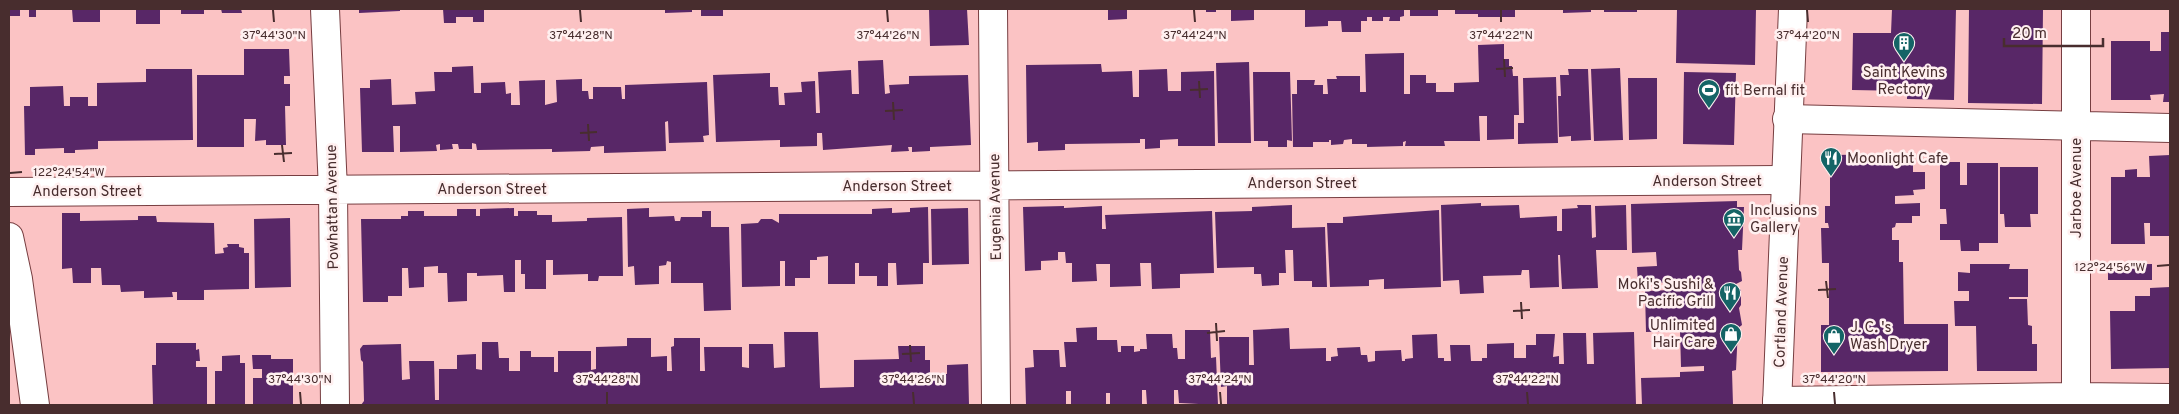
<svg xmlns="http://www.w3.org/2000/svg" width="2179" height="414" font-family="Overpass,sans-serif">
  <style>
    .building { fill: #582767 }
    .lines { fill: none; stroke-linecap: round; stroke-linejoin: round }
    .minor-casing { stroke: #773e41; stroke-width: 30 }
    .tertiary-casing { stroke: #773e41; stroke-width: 30 }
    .minor { stroke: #fff; stroke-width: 28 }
    .tertiary { stroke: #fff; stroke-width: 28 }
    .ticks { fill: none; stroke: #482d2e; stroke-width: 2 }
    .labels { text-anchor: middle; stroke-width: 5; stroke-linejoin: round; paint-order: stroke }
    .poi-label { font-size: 15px; fill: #482d2e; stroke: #fff0f0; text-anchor: start }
    .street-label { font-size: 15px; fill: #482d2e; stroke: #fff0f0 }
    .ticks-label { font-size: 12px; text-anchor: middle; fill: #482d2e; stroke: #fff0f0; stroke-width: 5; stroke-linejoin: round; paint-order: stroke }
  </style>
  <rect width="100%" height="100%" fill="#fbc3c4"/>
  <path class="building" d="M9 9H20V16H9Z
    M29 9H36V17H29Z
    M72 9H100V22H73Z
    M136 9H160V24H136Z
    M181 9H204V14H181Z
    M221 9H241L242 13H222Z
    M359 9H400V11L359 13Z
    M443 9H484V22H473V17H456V23H444Z
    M665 9H692V12L665 13Z
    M701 9H723V16H701Z
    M929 9H967L969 45 930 46Z
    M1108 9H1127V19L1108 20Z
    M1206 9H1216V12H1206Z
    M1231 9H1254V20L1231 21Z
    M1305 9H1404V16L1400 17V21H1389L1390 17H1383V21H1372V17H1367V21H1361V32H1342L1341 21H1328V26L1305 27Z
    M1410 9H1438V16H1410Z
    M1455 9H1515V17H1478V14H1455Z
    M1563 9H1591V12L1563 13Z
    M1604 9H1637V12H1604Z
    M1677 9H1756L1755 65 1676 63Z
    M1892 9H1956L1954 100 1907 99V91L1852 90 1853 33H1891Z
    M1969 9H2043L2042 104 1968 103Z
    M2161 32H2170V102H2163L2164 94 2150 95 2151 100H2111V41H2150V51H2161Z
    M1504 44V59H1509V66H1512L1513 76H1518L1519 115H1514V139L1487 140V116H1479L1480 141H1444L1445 146H1405L1406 141 1403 142V146L1367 147V144H1352V139L1344 140 1343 144 1331 145V140H1329V142H1313V147H1293L1292 94H1297V80H1315L1314 85H1323V94H1328L1327 79H1337L1336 76H1360V92H1366L1365 54 1404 53V94H1410V75H1426V83H1436V92H1454V83L1479 82 1478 45Z
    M244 49H289L290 76H284V84H290V106H285L286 145H266V140L255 141 256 119H244V147H197V75H244Z
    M883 60 885 94 890 93 889 85 909 84V76L968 75 971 145 930 147V151L912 152V147H908L909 151 891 152 892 145 823 150 822 133H817V146L780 147V140L716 142 713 75 770 73V87H778L779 105H785L784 93 802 92 801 82 815 81 816 113H820L818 72 851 70 852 94H859L858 61Z
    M1249 62 1251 143H1218L1216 63Z
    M1101 64 1102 72 1132 71 1133 97H1139V70L1167 69 1168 91H1181V72L1214 71 1215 146H1178V139L1160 140V148L1145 149V139H1140V143L1065 144V150L1038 151V142L1027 143 1026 65Z
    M473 66 474 93H481V83L505 82 506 94 511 93V105H520L519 81 545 80V105L557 102 556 80 582 79V91H588L589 99H593V87H621L622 99H625V85L707 82 709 135 703 136 704 142 669 143 668 121 665 122 666 151 604 153V146L591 147 590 151 552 152V149L477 150 476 144 472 143V149H459L458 144H452L453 149 440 150V144L436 145 437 151 400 152V126H393L394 152H362L360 88H370V80L391 79 392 105 416 104 415 92 435 91 434 72H452V67Z
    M1620 68 1623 140 1594 141 1591 69Z
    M146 69H192L193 140 98 141V149L75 150V153H64V148L35 149V155H25L24 106H30V87L63 86 64 106H70V97H88V106H97V83L146 82Z
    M1568 69H1588L1591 140 1571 141V136L1559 137 1558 96H1561L1560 75H1569Z
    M1253 72H1290L1292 141 1287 140V147H1268V141H1254Z
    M1684 72 1736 73 1734 145 1683 144Z
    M1556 77 1558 143 1518 144V123H1524L1523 78Z
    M1628 78H1657V139L1629 140Z
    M1913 154V172H1925V189L1913 190 1914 195 1895 196V204L1920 203V216H1912V223H1896L1895 227 1892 228V240H1899V262H1903L1904 324H1948V371L1821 372V325H1829V263H1822L1821 228H1829L1828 223H1825V206H1830V155Z
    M2170 155V236H2150V223H2144L2145 244H2111V177H2125V170L2137 169V177H2150L2149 156Z
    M1940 162H1960V185H1967V163H1998V243H1979V251H1961L1960 240H1940V224H1947L1946 209H1940Z
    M2000 167H2038V214H2030L2031 227H2005L2004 214H2000Z
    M1737 201V207H1744L1742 250H1738L1739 270 1741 272 1742 281 1736 284 1737 288 1741 290V305L1739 308 1742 325 1738 328 1736 370 1732 371 1733 405H1642L1641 378 1680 377V372L1704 371V366L1681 367 1680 331 1646 332 1645 291 1698 289V282L1638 283 1637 267 1657 266 1656 252 1632 253 1631 204Z
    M1481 203V206L1519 205 1520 218 1557 216V231H1562V209L1578 208 1577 205H1591L1592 238 1596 237 1595 206 1626 205 1627 250H1596L1598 288 1562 289 1560 255H1558L1559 287 1530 288 1529 270H1522L1521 275 1483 276 1484 293 1460 294 1459 280 1443 281 1441 205Z
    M1292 205V228L1325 227 1327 287H1312V281H1294L1293 250H1285L1286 273H1279V285L1262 286 1261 274H1254V267L1217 268 1215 212 1252 211V207Z
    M1064 206V208L1102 206V229H1106L1105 215 1212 211 1214 273 1180 274V288L1152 289 1151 263H1140L1141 286 1110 287V264H1096L1097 281 1072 282V263H1066L1065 252H1058V260L1041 261V270L1025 271 1023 207Z
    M928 207 929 263H923V284L897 285 896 263H888V286H877V276H859V263H855V284H828V256L817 257V260H810V278H795V286H785V261H780V286L742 287 741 224 758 223 761 219H772L779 223V214H872V209L892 208V213L910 212V208Z
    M514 208V216H518V211H537V215H552V222L587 221V218L622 217 623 276H599L598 281H588V274L553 275V260H546V289H525V274H521V260H515V292H504L503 275 477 276V273H467V301L448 302 447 273H438V266L424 267V287L409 288 408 268H402V296H388V302H363L361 219H401V216H408V211H424V216H457V209H476V216H480V209Z
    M649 208V217L674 216 675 221H680L681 217H702V211H711V227H729L731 310 704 311 703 283H671V262L667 261 666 265 659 266V284L635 285 634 266 628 267 627 209Z
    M968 208 969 264 932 265 931 209Z
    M1439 210 1441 287 1384 289V279L1369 280V286L1330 287 1327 223H1343V217Z
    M62 213H80V221L138 220V216H156L157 222 214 223 215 254 224 253 223 248 228 247 227 244H239V247L244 248V253H249V289L204 290V300H177V292H172L173 297 144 298V291L121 292 120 285H102L101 268H91V283H73L72 268 62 269Z
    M290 218 291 287 255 288 254 219Z
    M1970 264H2010L2009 269H2028V297H2009V299H2027L2028 325 2032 326V344H2037V371H1977L1976 326H1955L1954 301H1969V291H1958V272L1970 273Z
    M2152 264V280H2108V265Z
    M2170 287V368L2111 369 2110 311H2135V296H2150V288Z
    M1097 327V340H1117L1118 352H1121V346H1134V352L1140 351V349H1147L1146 334H1172L1173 348H1177L1178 359H1185V330H1210L1211 358 1216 357 1218 405 1179 403 1178 390H1174V405H1147L1146 390H1142V405H1110V393H1106V405H1071V391H1066V405H1026L1025 368 1034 367 1033 350H1059L1060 367H1066L1064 342H1077L1076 328Z
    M1289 328 1290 349 1326 348V361H1331V357L1338 356 1337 348 1360 347 1361 355H1367L1368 362 1375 361V351L1401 350 1402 361H1405V359L1413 358 1412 335 1437 334 1438 358H1444V361H1451L1450 345H1470L1471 361H1482V358H1487V344L1514 343V358H1526V345H1536V334H1555L1553 357 1559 356V364H1564L1563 333H1586L1587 364H1594L1593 333 1634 332 1636 405H1227V386L1221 387 1219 337H1249V365H1254L1253 330Z
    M784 332H818L820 388 854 387V360L899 359 898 346H925V360H930V374H947V365L968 364 969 405H361L364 401 363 362 361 360 360 349 363 345 401 344 402 380 410 379 409 361H434L435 400H439V369H457V355L476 354V369L482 370V342H498L499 358H509V371H520V351H531V357H554V372H558V351H591V370L596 369V347L627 346V338H651V357L667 356V371H672L671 347 674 346V338H700V371H705L704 347H742V367L749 368V344H773L774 368 785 367Z
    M156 343H196V350L199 349 200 361H196V367H207V405H153L152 365H156Z
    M240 355V363H245V405H215V371H222V356Z
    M252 355H271V359H293V405H253V378H262V369H253Z"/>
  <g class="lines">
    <g class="minor-casing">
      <path id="minor" d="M325 9 333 190 335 405
        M993 9 996 405
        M2076 9V397
        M1787 119 2170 128
        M9 192 1786 180
        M9 237 18 279 35 405
        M1777 401 2076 397 2170 398"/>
    </g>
    <g class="tertiary-casing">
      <path id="tertiary" d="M1777 405 1793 9"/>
    </g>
    <use href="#minor" class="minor"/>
    <use href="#tertiary" class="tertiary"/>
  </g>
  <path class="ticks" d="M273 10 274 22M580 10 581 22M887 10 888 22M1194 10 1195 22M1501 10V22M1807 10 1808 22M1504 59 1505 77M1496 69 1513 68M1199 81 1200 98M1190 90 1208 89M893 102 894 120M885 111 903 110M588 124 589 141M580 133 597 132M282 145 284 162M274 154 292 153M10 173 22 172M2157 266 2169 265M1826 281 1828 298M1818 290 1836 289M1521 302 1522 319M1513 311 1530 310M1216 323 1217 341M1207 333 1225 331M910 345 911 362M902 354 920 353M300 392 301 404M607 392V404M913 392 914 404M1220 392 1221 404M1527 392 1528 404M1834 392 1835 404"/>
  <defs>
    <g id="building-pin" transform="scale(1.125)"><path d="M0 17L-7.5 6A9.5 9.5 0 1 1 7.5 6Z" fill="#146466" stroke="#fff0f0"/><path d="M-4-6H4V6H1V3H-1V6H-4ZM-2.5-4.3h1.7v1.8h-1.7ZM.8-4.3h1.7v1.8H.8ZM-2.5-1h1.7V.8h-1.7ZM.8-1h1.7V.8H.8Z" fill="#fff"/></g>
    <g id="stadium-pin" transform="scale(1.125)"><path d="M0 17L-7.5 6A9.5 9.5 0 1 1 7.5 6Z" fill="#146466" stroke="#fff0f0"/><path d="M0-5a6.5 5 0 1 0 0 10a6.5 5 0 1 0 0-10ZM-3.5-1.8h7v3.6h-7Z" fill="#fff"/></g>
    <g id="restaurant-pin" transform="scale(1.125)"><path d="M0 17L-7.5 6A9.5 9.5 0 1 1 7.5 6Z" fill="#146466" stroke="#fff0f0"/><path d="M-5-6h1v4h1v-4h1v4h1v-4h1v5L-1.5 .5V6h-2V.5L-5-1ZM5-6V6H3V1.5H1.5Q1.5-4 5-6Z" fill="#fff"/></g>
    <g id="museum-pin" transform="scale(1.125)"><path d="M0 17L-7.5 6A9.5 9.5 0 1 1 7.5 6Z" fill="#146466" stroke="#fff0f0"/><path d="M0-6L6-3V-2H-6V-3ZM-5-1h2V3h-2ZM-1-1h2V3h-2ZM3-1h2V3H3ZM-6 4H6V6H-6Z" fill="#fff"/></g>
    <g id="shop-pin" transform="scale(1.125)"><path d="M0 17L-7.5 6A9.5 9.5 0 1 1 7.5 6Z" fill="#146466" stroke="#fff0f0"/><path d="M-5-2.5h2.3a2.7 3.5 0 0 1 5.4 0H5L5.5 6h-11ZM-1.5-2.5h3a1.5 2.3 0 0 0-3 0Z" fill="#fff"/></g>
  </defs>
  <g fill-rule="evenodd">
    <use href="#building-pin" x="1904" y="43"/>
    <use href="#stadium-pin" x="1709" y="90"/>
    <use href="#restaurant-pin" x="1831" y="158"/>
    <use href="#museum-pin" x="1734" y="219"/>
    <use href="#restaurant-pin" x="1730" y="293"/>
    <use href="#shop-pin" x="1731" y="334"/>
    <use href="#shop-pin" x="1834" y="336"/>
  </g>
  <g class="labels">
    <g class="poi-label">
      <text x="1904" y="77" text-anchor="middle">Saint Kevins<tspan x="1904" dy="17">Rectory</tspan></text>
      <text x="1725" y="95">fit Bernal fit</text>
      <text x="1847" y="163">Moonlight Cafe</text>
      <text x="1750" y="215">Inclusions<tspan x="1750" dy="17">Gallery</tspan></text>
      <text x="1714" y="289" text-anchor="end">Moki's Sushi &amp;<tspan x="1714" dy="17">Pacific Grill</tspan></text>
      <text x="1715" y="330" text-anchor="end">Unlimited<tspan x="1715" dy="17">Hair Care</tspan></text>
      <text x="1850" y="332">J. C. 's<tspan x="1850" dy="17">Wash Dryer</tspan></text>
    </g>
    <g class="street-label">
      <text x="1707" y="186">Anderson Street</text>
      <text x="1302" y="188">Anderson Street</text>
      <text x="897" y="191">Anderson Street</text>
      <text transform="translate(2076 188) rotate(-90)" y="5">Jarboe Avenue</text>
      <text x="492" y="194">Anderson Street</text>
      <text x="87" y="196">Anderson Street</text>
      <text transform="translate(332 207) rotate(-91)" y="5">Powhattan Avenue</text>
      <text transform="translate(995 207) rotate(-91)" y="5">Eugenia Avenue</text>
      <text transform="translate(1781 312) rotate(-88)" y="5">Cortland Avenue</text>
    </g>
  </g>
  <g class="ticks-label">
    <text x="274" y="39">37°44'30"N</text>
    <text x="581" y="39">37°44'28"N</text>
    <text x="888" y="39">37°44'26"N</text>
    <text x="1195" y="39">37°44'24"N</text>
    <text x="1501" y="39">37°44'22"N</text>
    <text x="1808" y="39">37°44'20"N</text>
    <text x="69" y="176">122°24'54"W</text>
    <text x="2110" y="271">122°24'56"W</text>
    <text x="300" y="383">37°44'30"N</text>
    <text x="607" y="383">37°44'28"N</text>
    <text x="913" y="383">37°44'26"N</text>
    <text x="1220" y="383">37°44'24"N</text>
    <text x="1527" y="383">37°44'22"N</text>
    <text x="1834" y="383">37°44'20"N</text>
  </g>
  <rect width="2179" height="414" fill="none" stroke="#482d2e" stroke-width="20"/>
  <path d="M2004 38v8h99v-8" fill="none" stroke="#482d2e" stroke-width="2.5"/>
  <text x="2012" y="38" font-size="15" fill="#482d2e" stroke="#fff0f0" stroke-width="4" paint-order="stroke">20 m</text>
</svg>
